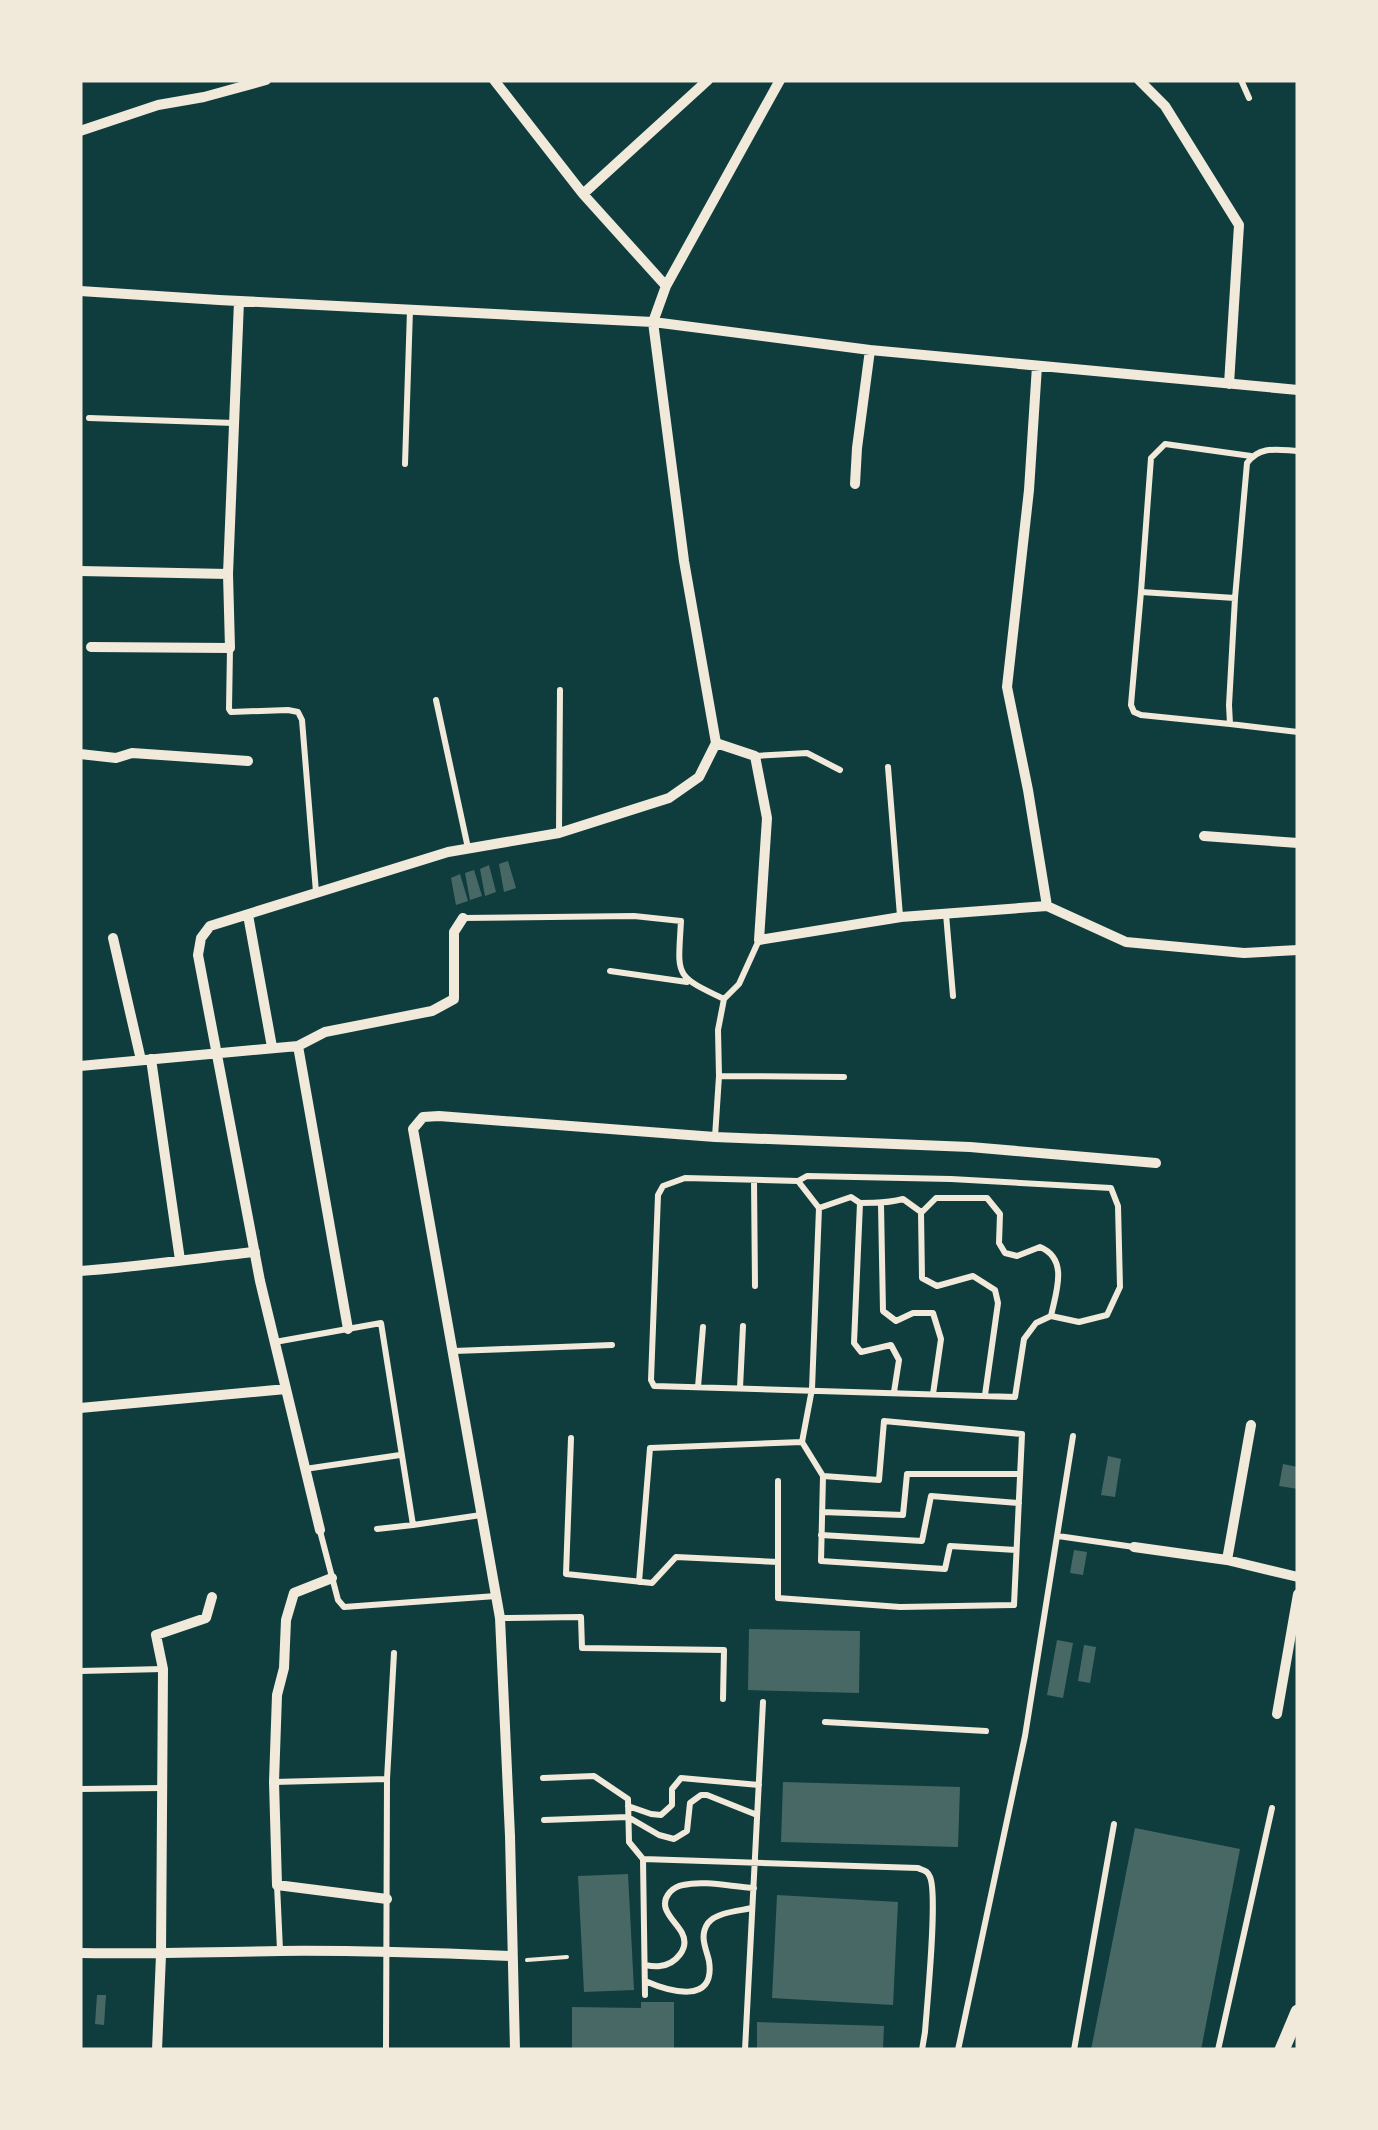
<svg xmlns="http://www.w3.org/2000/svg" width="1378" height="2130" font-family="Signika,sans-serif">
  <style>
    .building { fill: #486865 }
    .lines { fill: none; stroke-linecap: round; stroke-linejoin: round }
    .path { stroke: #f1e9da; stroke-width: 4 }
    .service { stroke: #f1e9da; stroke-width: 6 }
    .minor { stroke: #f1e9da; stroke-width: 10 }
    .tertiary { stroke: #f1e9da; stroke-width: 15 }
  </style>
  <rect width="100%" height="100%" fill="#0f3d3e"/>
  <path class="building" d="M508 861 516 888 504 892 499 864Z
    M489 865 496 892 485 896 480 869Z
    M474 870 482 896 470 900 465 873Z
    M460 874 468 901 456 905 451 878Z
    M1108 1456 1121 1459 1115 1497 1101 1495Z
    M1283 1464 1298 1467V1489L1279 1486Z
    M1074 1550 1087 1552 1083 1575 1070 1573Z
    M749 1629 860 1631 859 1693 748 1690Z
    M1057 1640 1073 1643 1063 1698 1047 1695Z
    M1084 1645 1096 1647 1090 1683 1078 1681Z
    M783 1782 960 1787 958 1847 781 1842Z
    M1135 1828 1240 1849 1201 2050H1091Z
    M628 1874 634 1990 584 1992 578 1876Z
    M777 1895 898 1902 893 2005 772 1998Z
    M97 1995H106L104 2025 95 2024Z
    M641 2002H674V2050H572V2007L641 2008Z
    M757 2022 884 2026 883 2050H757Z"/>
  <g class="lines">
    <path class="path" d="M527 1960 567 1957"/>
    <path class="service" d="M1241 80 1249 98
      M89 418 234 423
      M1298 451C1278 450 1260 445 1247 463L1235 598 1229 705 1230 724 1298 732
      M405 464 410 310
      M1141 592 1132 693 1131 705 1134 712 1141 715 1230 724
      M1235 598 1141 592 1151 458 1165 444 1251 456
      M230 648 229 709 231 712 288 710 298 712 302 720 316 892
      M436 700 468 848
      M755 756 807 753 840 770
      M888 767 900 916
      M559 832 560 690
      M946 914 953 996
      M463 918 634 916 681 921C678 976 673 975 724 999
      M610 971 687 982
      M719 1076 844 1077
      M715 1137 719 1076 718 1030 724 999 739 984 759 940
      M807 1176 951 1179 1111 1188 1118 1206 1120 1287 1107 1315 1079 1322 1051 1316 1036 1323 1024 1339 1015 1397 654 1386 651 1380 658 1195 663 1186 685 1178 798 1181Z
      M754 1180 755 1286
      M798 1181 819 1208 812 1389 802 1442 823 1476 821 1561 945 1569 950 1546 1016 1550
      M860 1203C878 1202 885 1204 903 1199L921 1212 922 1278 937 1286 973 1276 995 1290 998 1303 985 1395
      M881 1205 883 1311 896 1321 913 1313H933L941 1339 933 1394
      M819 1208 851 1197 860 1203 854 1343 861 1352 891 1345 899 1360 894 1392
      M922 1212 936 1198H987L1000 1214 999 1243 1005 1253 1017 1256 1040 1247C1069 1259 1056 1292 1051 1316
      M275 1342 381 1323 413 1525 481 1515
      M454 1351 612 1345
      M698 1387 703 1327
      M740 1388 743 1326
      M571 1438 566 1574 652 1583 676 1557 778 1562
      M305 1469 400 1455
      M778 1481V1598L900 1607 1014 1605 1022 1434 884 1421 879 1480 823 1476
      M822 1512 903 1515 907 1474H1020
      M377 1529 413 1525
      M320 1531 338 1600 344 1607 496 1596
      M821 1535 922 1541 931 1496 1019 1503
      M1058 1536 1134 1547
      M639 1582 650 1448 802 1442
      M500 1618 581 1617 582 1648 724 1650 723 1699
      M80 1671 163 1669
      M825 1722 986 1731
      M543 1778 594 1776 628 1799 629 1842 643 1859 645 1995
      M274 1782 387 1779
      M80 1789 162 1788
      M628 1806 651 1814 661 1815 672 1805V1789L681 1778 759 1785
      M544 1820 628 1817 659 1835 674 1839 687 1831 690 1803 701 1795H707L757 1815
      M643 1859 918 1868C924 1871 927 1870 930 1877 938 1895 927 2005 925 2032L922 2050
      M277 1885 280 1950
      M645 1965C650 1966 655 1967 660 1966 676 1964 690 1948 682 1933 675 1920 656 1908 670 1892 674 1888 677 1886 683 1885 705 1880 732 1887 754 1888
      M645 1981C668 1991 716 2006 709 1961 706 1948 699 1936 708 1923 717 1912 739 1911 752 1908
      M386 2050 387 1779 394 1653
      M745 2050 763 1702
      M958 2050 1025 1736 1073 1436
      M1074 2050 1114 1824
      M1218 2050 1272 1808"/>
    <path class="minor" d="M494 80 583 194 666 286
      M1139 80 1165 106 1239 225 1229 384
      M80 131 158 105 204 97 266 80
      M583 194 708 80
      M80 291 219 300 653 322 870 350 1298 390
      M1037 366 1029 490 1007 687 1028 790 1047 906 1126 942 1244 953 1298 950
      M855 484 857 448 870 350
      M80 571 228 574
      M91 647 230 648 228 574 239 301
      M716 743 684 561 653 322 666 286 780 80
      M716 743 755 756 767 818 759 940 901 917 1047 906
      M80 754 116 758 132 753 248 761
      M1204 836 1298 843
      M248 915 272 1047
      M113 938 141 1060
      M298 1046 348 1329
      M151 1059 180 1260
      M80 1066 298 1046 325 1032 432 1011 454 999V932L463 918
      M80 1271C139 1267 196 1258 255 1252
      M80 1408 286 1389
      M320 1530 260 1281 198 955 201 938 210 926 448 852 559 833 669 798 699 777 716 743
      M1134 1547 1227 1560 1298 1577
      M1227 1560 1251 1425
      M332 1578 294 1593 286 1620 284 1668 277 1695 274 1782 277 1885 387 1899
      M1277 1714 1298 1594
      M80 1953C147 1954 213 1952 280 1951 358 1950 435 1953 512 1956
      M157 2050 161 1955 163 1669 156 1635 206 1618 212 1597
      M515 2050 510 1836 500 1618 413 1129 423 1117 439 1116 715 1137 970 1147 1156 1163"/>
    <path class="tertiary" d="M1282 2050 1298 2012"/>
  </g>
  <rect width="1378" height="2130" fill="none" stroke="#f1e9da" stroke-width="165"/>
</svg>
